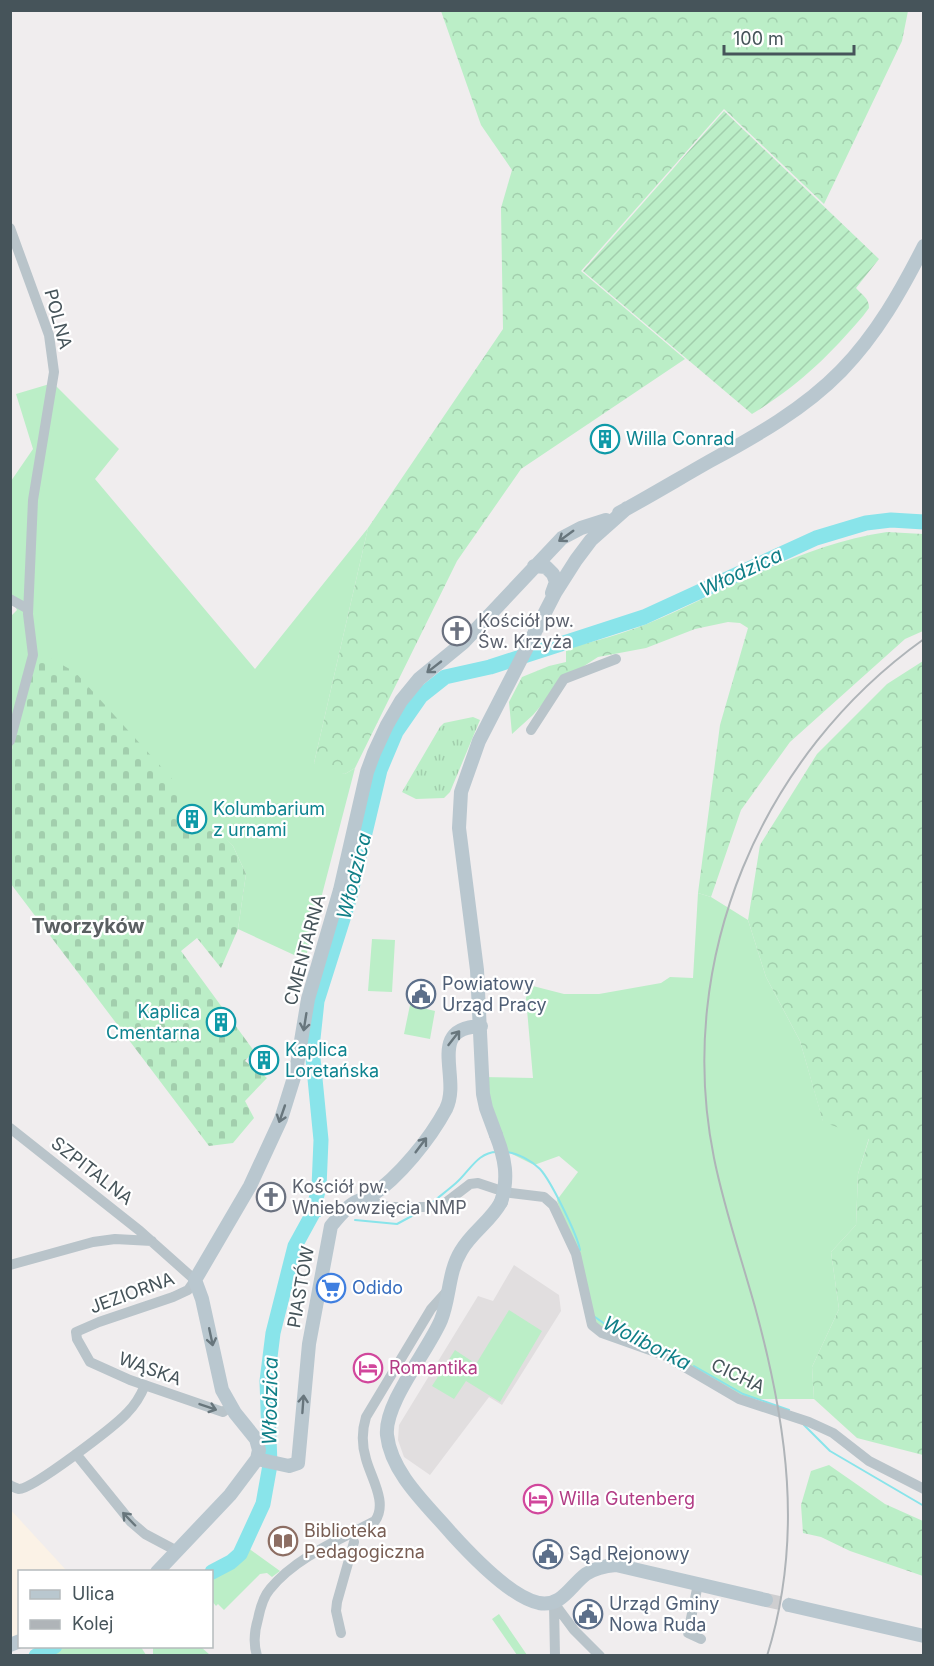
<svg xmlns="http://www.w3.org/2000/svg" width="934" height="1666" font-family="Inter,sans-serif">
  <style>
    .commercial { fill: #fbf2e6 }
    .education { fill: #e1dedf }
    .grass { fill: #bbeec7 }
    .forest { fill: url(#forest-crowns) }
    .cemetery { fill: url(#cemetery-stones) }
    .park { fill: url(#park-tufts) }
    .garden { fill: url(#garden-furrows) }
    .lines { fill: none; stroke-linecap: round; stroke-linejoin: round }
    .stream { stroke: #89e4ea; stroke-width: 2 }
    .river { stroke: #89e4ea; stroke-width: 15 }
    .secondary-tunnel { stroke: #ceced0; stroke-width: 14; stroke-dasharray: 14 7; stroke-linecap: butt }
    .street { stroke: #b9c4ca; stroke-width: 10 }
    .secondary { stroke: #b9c7cf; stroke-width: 14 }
    .rail { stroke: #afb4b8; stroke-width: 2 }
    .secondary-bridge { stroke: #b9c7cf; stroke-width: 14 }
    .oneway { stroke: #68767d }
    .oneway2 { stroke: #68767c }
    .labels { text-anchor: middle; stroke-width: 4.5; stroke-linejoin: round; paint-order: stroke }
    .street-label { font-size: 18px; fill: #46545a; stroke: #fff }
    .culture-label { font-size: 18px; fill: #0d838f; stroke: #fff; text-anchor: start }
    .worship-label { font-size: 18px; fill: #5b616d; stroke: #fff; text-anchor: start }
    .service-label { font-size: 18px; fill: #4e5e75; stroke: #fff; text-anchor: start }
    .shop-label { font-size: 18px; fill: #366cbe; stroke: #fff; text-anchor: start }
    .hotel-label { font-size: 18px; fill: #b23c85; stroke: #fff; text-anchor: start }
    .education-label { font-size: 18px; fill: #785e54; stroke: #fff; text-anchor: start }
    .water-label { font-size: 20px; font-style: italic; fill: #0f7f87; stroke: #fff }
    .neighbourhood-label { font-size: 20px; font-weight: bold; fill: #5a5f62; stroke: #fff }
  </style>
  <defs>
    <pattern id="forest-crowns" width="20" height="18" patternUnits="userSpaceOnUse" patternTransform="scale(1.5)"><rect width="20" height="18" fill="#bbeec7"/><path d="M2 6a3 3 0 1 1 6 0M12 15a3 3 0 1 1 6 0" fill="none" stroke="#a2cead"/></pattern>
    <pattern id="cemetery-stones" width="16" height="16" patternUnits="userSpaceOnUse" patternTransform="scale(1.5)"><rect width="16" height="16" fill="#bbeec7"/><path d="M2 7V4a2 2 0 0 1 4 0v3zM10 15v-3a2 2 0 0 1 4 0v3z" fill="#a2cead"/></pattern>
    <pattern id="park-tufts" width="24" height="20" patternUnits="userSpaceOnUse" patternTransform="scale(1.5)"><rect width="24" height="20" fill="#bbeec7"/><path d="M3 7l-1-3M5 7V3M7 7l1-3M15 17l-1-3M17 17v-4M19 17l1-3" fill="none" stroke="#a2cead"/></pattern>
    <pattern id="garden-furrows" width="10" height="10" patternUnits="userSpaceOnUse" patternTransform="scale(1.5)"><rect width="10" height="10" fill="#bbeec7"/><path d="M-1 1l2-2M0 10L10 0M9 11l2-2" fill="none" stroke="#a2cead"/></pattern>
  </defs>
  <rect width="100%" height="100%" fill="#f0edee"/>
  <path class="commercial" d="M10 1509 67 1571 20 1572 19 1636 11 1641Z"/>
  <path class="education" d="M514 1265 559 1295 561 1311 502 1405 489 1397 430 1475 404 1457 398 1440 399 1425 478 1296 493 1301Z"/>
  <path class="grass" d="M53 383 119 449 95 479 255 669 368 528 314 763 345 774 355 768 305 960 238 929 246 874 233 846 40 653 23 702 11 754 10 617 17 610 11 598V481L33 449 16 394Z
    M698 893 711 897 748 920 766 977 800 1041 823 1121 869 1138 858 1174 856 1225 831 1252 839 1309 812 1367 814 1399H739L664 1355 592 1325 557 1200 578 1172 559 1156 534 1165 508 1152 482 1077 533 1078 526 998 529 985 564 994H599L661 983 670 977 693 978Z
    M372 939 395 940 392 992 368 991Z
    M410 1005 435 1011 430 1039 404 1034Z
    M509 1310 542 1331 500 1402 466 1381 454 1399 432 1386 455 1350 476 1364Z
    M244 1545 280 1571 272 1577 267 1573 260 1574 224 1610 218 1604 216 1606 212 1601V1572C226 1565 237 1560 244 1545Z
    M499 1614 527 1655H517L492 1619Z
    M153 1646 201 1647 210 1655H153Z"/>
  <path class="forest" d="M441 11H908L902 41 824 204 724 109 581 271 685 359 521 469 457 561 355 768 345 774 322 770 314 763 368 528 503 329 501 208 512 170 481 125Z
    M887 532 923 534V631L905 639 790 742 741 810 711 897 698 893 720 725 748 628 740 623 728 622 695 629 646 648 598 657 564 679 533 715 512 734 509 702 522 677 549 666 566 662V649C594 641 623 634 649 623 727 590 803 544 887 532Z
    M923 661V1455L857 1438 814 1399 812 1367 839 1309 831 1252 856 1225 858 1174 869 1139 823 1122 800 1041 766 977 748 920 760 845 817 754 887 684Z
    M829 1465 885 1504 923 1521V1576L850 1551 821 1537 803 1533 801 1505 811 1471Z"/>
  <path class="cemetery" d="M39 652 75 672 233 846 246 874 238 929 221 968 197 938 181 951 254 1051 245 1061 267 1078 245 1101 254 1118 233 1143 209 1146 11 884V754L23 702Z"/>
  <path class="park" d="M473 717 480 720 450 792 444 798 416 799 402 792 440 727 444 723Z
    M55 1647H141L146 1655H36Z"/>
  <path class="garden" d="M724 111 879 259 856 288C862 295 869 298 869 308L863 316C828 357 798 386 752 414L583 271Z"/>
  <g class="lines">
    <path class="stream" d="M506 1152C518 1153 532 1161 540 1169 551 1181 577 1234 580 1250
      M433 1202C440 1196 448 1190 456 1183 469 1172 478 1151 498 1152
      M312 1215 320 1216
      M355 1220 397 1224 421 1211
      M595 1317 609 1327 663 1349
      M694 1366 743 1394 789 1410
      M804 1425 830 1451 924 1506"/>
    <path class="river" d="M212 1572 231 1562 240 1554 263 1504 270 1465 267 1381 273 1333 295 1246 312 1215 319 1187 321 1140 312 1048 317 1001 349 900 380 770 396 732 421 696 445 677 490 667 644 617 816 538 866 523 891 520 924 522
      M36 1656 55 1646"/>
    <path class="secondary-tunnel" d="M766 1600 789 1605"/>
    <path class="street" d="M10 228 49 335 54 372 33 500 28 614 33 655 10 741
      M10 599 28 609
      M531 730 564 679 616 659
      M10 1128 140 1231 195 1280 188 1290 173 1297 99 1322 76 1332 77 1339 90 1362 130 1380 223 1412 231 1406
      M511 1193 544 1197 553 1205 576 1254 592 1325 602 1333 664 1355 739 1399 809 1422 833 1433 869 1461 924 1489
      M370 1196 376 1203 388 1207H440L470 1184 478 1183 496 1189
      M10 1265 93 1242 115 1239 152 1241
      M76 1454 131 1522 145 1534 177 1551
      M10 1485C11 1486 18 1489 19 1489 33 1489 115 1426 127 1413 135 1405 141 1395 145 1385
      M698 1584 688 1633 701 1639
      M554 1603 574 1630 600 1656
      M554 1604 555 1656
      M341 1633 336 1611 337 1602 354 1542
      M257 1656C253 1643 254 1632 258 1619 260 1609 263 1597 270 1589 296 1557 339 1540 375 1521 388 1503 371 1478 366 1459 362 1446 362 1430 366 1417L431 1309 448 1290"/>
    <path class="secondary" d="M619 513C650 496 680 478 710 461 756 436 804 409 841 371 877 334 901 291 924 246
      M534 566 546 567 553 574 556 582 552 593
      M496 1135 486 1108 483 1094 477 970 459 828 461 792 479 741 555 593 576 560 591 540 627 508
      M501 1202C491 1221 472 1232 461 1251 448 1272 450 1298 441 1320 428 1351 384 1403 387 1435 391 1473 427 1505 451 1533 470 1554 510 1597 539 1603 562 1607 570 1586 586 1574 595 1568 605 1566 616 1565L766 1600
      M257 1459 289 1466 298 1463 309 1344 331 1226C338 1218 344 1209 354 1203 359 1200 366 1199 371 1196 399 1177 430 1139 446 1109 462 1077 425 1028 481 1026
      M157 1572 230 1495 257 1459 259 1450 256 1439 235 1413 222 1390 202 1299 195 1280 250 1186 281 1119 296 1071 308 999 340 890 367 772 374 753 387 725 401 701 419 679 464 642 562 538 581 528 606 520
      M789 1605 924 1636
      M10 1645 20 1641"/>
    <path class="rail" d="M767 1656C804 1538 787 1424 755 1307 741 1257 724 1208 714 1158 674 960 761 755 924 639"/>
    <path class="secondary-bridge" d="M496 1135C505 1158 509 1178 501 1202"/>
  </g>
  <defs><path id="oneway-shaft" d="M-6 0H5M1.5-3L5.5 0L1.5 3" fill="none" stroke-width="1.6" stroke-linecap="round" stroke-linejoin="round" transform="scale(1.5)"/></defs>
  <g class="oneway">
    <use href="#oneway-shaft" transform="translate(566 536) rotate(144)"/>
    <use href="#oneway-shaft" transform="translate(434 667) rotate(142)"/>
    <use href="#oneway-shaft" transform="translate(305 1022) rotate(99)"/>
    <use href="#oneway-shaft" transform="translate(454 1038) rotate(-52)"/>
    <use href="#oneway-shaft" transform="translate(282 1114) rotate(109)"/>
    <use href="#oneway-shaft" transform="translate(421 1145) rotate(-53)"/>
    <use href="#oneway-shaft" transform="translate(211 1337) rotate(78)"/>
    <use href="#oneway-shaft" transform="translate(303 1404) rotate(-86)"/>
  </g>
  <g class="oneway2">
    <use href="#oneway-shaft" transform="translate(208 1407) rotate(19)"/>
    <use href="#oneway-shaft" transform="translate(129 1519) rotate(-134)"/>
  </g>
  <defs>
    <g id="building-ring" transform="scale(1.5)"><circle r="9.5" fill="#fff" stroke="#0f9aa8" stroke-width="1.5"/><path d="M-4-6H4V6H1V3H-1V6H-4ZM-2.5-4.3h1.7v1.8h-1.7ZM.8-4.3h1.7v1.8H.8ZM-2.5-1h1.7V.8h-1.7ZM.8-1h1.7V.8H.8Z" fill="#0f9aa8"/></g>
    <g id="church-ring" transform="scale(1.5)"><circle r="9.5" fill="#fff" stroke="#6b7280" stroke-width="1.5"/><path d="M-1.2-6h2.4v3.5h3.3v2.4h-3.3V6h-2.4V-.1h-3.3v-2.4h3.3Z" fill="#6b7280"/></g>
    <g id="civic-ring" transform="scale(1.5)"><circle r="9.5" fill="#fff" stroke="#5c6f8a" stroke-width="1.5"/><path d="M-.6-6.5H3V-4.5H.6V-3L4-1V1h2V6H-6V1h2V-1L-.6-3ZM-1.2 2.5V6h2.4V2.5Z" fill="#5c6f8a"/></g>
    <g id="supermarket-ring" transform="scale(1.5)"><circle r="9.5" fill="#fff" stroke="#3f7fe0" stroke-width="1.5"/><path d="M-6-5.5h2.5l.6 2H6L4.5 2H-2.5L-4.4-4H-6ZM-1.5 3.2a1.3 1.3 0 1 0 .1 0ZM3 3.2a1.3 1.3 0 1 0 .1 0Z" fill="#3f7fe0"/></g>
    <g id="hotel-ring" transform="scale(1.5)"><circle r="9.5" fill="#fff" stroke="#d1479c" stroke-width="1.5"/><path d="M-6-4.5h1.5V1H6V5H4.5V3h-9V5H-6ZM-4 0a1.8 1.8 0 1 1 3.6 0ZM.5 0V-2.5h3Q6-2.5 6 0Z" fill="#d1479c"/></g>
    <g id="library-ring" transform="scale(1.5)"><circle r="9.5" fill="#fff" stroke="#8d6e63" stroke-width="1.5"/><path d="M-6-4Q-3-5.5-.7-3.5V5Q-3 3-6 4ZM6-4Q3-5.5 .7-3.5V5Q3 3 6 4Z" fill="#8d6e63"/></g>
  </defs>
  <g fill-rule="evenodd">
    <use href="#building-ring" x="605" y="439"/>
    <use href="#church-ring" x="457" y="631"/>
    <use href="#building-ring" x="192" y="819"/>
    <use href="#civic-ring" x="421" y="994"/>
    <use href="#building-ring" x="221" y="1022"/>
    <use href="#building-ring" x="264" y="1060"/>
    <use href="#church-ring" x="271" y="1197"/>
    <use href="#supermarket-ring" x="331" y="1288"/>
    <use href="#hotel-ring" x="368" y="1368"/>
    <use href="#hotel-ring" x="538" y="1499"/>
    <use href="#library-ring" x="283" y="1541"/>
    <use href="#civic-ring" x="548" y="1554"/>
    <use href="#civic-ring" x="588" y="1614"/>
  </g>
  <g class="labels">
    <g class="street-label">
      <text transform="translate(58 319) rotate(75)" y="6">POLNA</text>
      <text transform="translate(305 950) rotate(-75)" y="6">CMENTARNA</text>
      <text transform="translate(92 1171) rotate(38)" y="6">SZPITALNA</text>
      <text transform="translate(301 1287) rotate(-80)" y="6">PIASTÓW</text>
      <text transform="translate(132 1293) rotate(-20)" y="6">JEZIORNA</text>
      <text transform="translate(150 1369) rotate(20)" y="6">WĄSKA</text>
      <text transform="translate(738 1376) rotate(26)" y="6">CICHA</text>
    </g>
    <g class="culture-label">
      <text x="626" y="445">Willa Conrad</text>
      <text x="213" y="815">Kolumbarium<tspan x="213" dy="21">z urnami</tspan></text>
      <text x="200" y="1018" text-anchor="end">Kaplica<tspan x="200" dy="21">Cmentarna</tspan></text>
      <text x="285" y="1056">Kaplica<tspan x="285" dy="21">Loretańska</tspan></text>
    </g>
    <g class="worship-label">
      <text x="478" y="627">Kościół pw.<tspan x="478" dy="21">Św. Krzyża</tspan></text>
      <text x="292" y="1193">Kościół pw.<tspan x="292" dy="21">Wniebowzięcia NMP</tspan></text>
    </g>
    <g class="service-label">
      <text x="442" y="990">Powiatowy<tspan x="442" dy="21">Urząd Pracy</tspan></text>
      <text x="569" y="1560">Sąd Rejonowy</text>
      <text x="609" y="1610">Urząd Gminy<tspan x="609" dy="21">Nowa Ruda</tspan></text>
    </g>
    <g class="shop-label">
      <text x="352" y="1294">Odido</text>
    </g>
    <g class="hotel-label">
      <text x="389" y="1374">Romantika</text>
      <text x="559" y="1505">Willa Gutenberg</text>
    </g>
    <g class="education-label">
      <text x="304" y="1537">Biblioteka<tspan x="304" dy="21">Pedagogiczna</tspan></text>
    </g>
    <g class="water-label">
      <text transform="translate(741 572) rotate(-25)" y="7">Włodzica</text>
      <text transform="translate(354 876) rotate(-76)" y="7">Włodzica</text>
      <text transform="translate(647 1343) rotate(27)" y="7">Woliborka</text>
      <text transform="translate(270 1401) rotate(-89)" y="7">Włodzica</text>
    </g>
    <g class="neighbourhood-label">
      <text x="88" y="933">Tworzyków</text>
    </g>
  </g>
  <rect width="934" height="1666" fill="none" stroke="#46545a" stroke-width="24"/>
  <rect x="18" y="1570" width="195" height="78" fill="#ffffff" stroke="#b5bbbd" stroke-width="1.5"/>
  <rect x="30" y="1590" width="30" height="9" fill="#b9c7cf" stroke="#b5bbbd" stroke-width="1.5"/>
  <text x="72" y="1600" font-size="18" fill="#46545a">Ulica</text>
  <rect x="30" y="1620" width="30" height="9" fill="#afb4b8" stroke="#b5bbbd" stroke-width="1.5"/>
  <text x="72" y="1630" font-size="18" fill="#46545a">Kolej</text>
  <path d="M724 45v9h130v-9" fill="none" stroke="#46545a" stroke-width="3"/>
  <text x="733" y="45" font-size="18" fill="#46545a" stroke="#ffffff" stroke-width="4.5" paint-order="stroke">100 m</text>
</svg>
